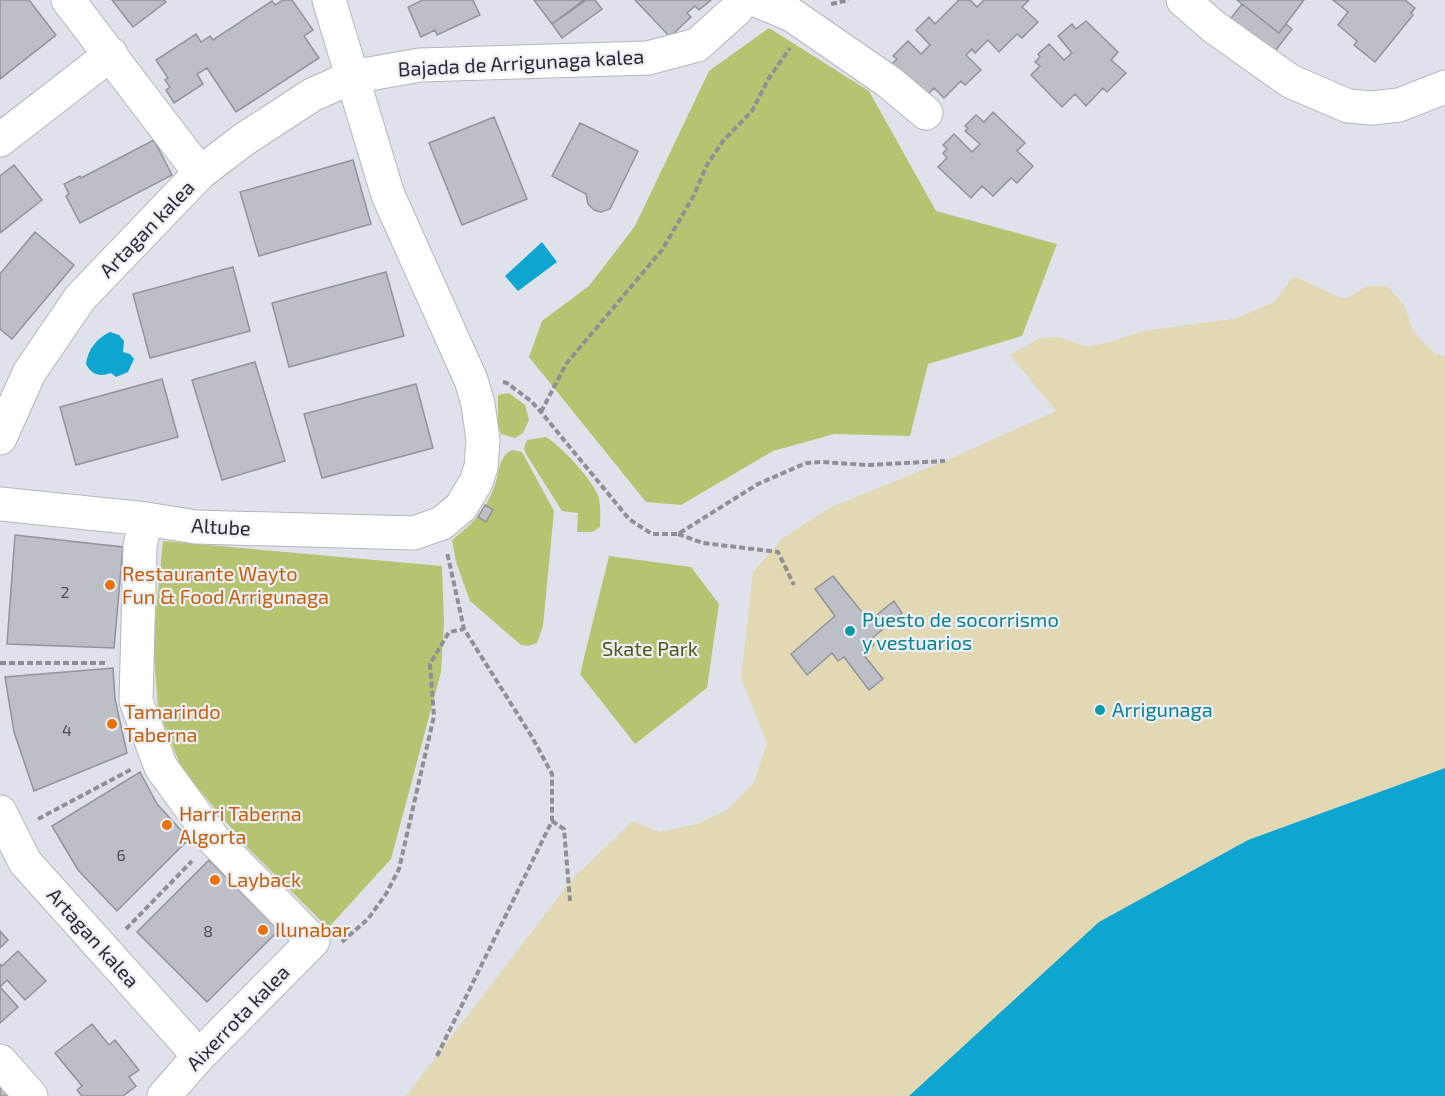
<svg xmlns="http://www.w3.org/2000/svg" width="1445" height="1096" font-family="'Exo 2',sans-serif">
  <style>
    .green { fill: #b6c370 }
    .sand { fill: #e2d9b4 }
    .water { fill: #0ea6d0 }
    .building { fill: #bcbfc6; stroke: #91949b; stroke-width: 1.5 }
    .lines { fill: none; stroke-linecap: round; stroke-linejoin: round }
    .minor-casing { stroke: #b4b6be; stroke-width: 35 }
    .path { stroke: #8e9095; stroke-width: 4; stroke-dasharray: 6 3; stroke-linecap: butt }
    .minor { stroke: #fff; stroke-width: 33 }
    .food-dot { fill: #e8710a; stroke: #eceff7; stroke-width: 2 }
    .culture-dot { fill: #0f9aa8; stroke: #eceff7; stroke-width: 2 }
    .labels { text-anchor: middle; stroke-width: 4.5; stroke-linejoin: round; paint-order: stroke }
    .number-label { font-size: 16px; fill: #4e4f53 }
    .street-label { font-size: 20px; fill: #292a2d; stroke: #eceff7 }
    .food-label { font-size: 20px; fill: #c56008; stroke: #eceff7; text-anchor: start }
    .culture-label { font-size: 20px; fill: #0d838f; stroke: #eceff7; text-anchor: start }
    .park-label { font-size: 20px; fill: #515910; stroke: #eceff7 }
  </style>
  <rect width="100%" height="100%" fill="#dfe2ea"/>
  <path class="green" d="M769 28 869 91 936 211 1057 244 1022 336 928 364 910 436 834 434 773 451 681 505 646 502 529 357 542 321 589 286 635 226 709 71Z
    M509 393 525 405 529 420 523 433 515 438 501 434 498 425V395Z
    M546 437C561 446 594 481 599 498 601 508 600 518 600 527L592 532H577L578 513 562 511 526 454 524 448 527 440Z
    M513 450 522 452 554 511 543 626 537 643 528 646 521 645 470 601 456 562 452 540C473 523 485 512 495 485 499 473 499 454 513 450Z
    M163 541 442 566 444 623 441 672 391 859 328 928 247 847 182 769 158 709 153 643Z
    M609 556 691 567 719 604 707 688 635 744 580 674Z"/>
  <path class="sand" d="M1294 276 1341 298 1350 297 1366 286H1387L1404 305 1413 331 1435 354 1445 356V768L1248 840 1099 922 909 1096H406L573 878 633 821 659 832 697 824 727 810 754 783 767 743 741 678 753 572 783 538 829 508 945 461 1056 411 1010 355 1040 338 1059 337 1088 347 1109 342 1144 331 1237 318 1274 302Z"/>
  <path class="water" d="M542 242 557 262 518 291 505 276Z
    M110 332 119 335 124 341 123 352 130 354 134 359 128 372 116 377 111 373C99 377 92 375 86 364 88 349 97 338 110 332Z
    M1445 768V1096H909L1099 922 1248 840Z"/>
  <path class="building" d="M0 0H29L56 35 0 79Z
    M112 0H164L166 2 133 27Z
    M283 0H292L313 30 304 36 319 58 236 112 207 68 197 74 203 84 174 103 166 90 170 87 165 80 168 78 156 60 196 34 201 42 210 36 213 40 272 1 275 5Z
    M423 0H473L480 15 437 35 435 30 421 37 408 7Z
    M534 0H584L585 1 552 24Z
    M584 0H595L602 9 562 38 552 24Z
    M635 0H711L699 10 695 6 687 13 691 17 670 37Z
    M959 0H970L977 7 984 0H1029L1022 7 1038 22 1022 38 1017 34 999 52 988 40 975 53 972 49 966 55 981 70 965 85 961 81 944 98 934 88 921 101 888 68 897 59 893 56 908 41 921 54 930 45 916 30 929 17 935 24Z
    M1237 0H1304L1279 33Z
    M1333 0H1405L1415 8 1411 13 1413 15 1375 62 1354 45 1357 41 1338 25 1348 12Z
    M1242 4 1279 33 1286 24 1292 29 1272 55 1228 22Z
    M1086 21 1118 52 1111 60 1126 73 1107 92 1103 88 1086 106 1075 94 1062 107 1031 75 1040 66 1035 62 1040 57 1038 54 1049 44 1064 60 1072 53 1058 36 1072 24 1076 29Z
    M993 112 1025 143 1017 151 1033 166 1017 183 1011 178 993 196 982 186 971 198 938 167 947 158 943 153 947 149 943 145 954 134 972 152 980 144 965 131 968 128 965 126 976 115 984 122Z
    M494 117 527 199 462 225 429 143Z
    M580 123 638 151 610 209 601 212 594 210 588 204 586 194 552 176Z
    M154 140 172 175 80 223 66 196 69 194 64 184 80 176 81 178Z
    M353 160 371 224 259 256 240 192Z
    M14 165 42 200 0 233V176Z
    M35 232 74 265 12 339 0 329V274Z
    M233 267 250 331 150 358 133 294Z
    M386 272 404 336 289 367 272 303Z
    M255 362 285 461 222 480 192 380Z
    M162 379 178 437 76 465 60 407Z
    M416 384 433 448 322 478 304 414Z
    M485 505 493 510 486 522 478 517Z
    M15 535 123 547 114 648 7 644Z
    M833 576 869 621 894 601 902 613 870 640 874 645 863 654 883 679 869 690 844 657 838 661 832 653 807 675 791 654 835 616 815 589Z
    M113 668 115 699 127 753 34 791 14 732 5 677Z
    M140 772 157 804 189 839 117 911 78 870 52 826Z
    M209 860 279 930 207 1002 137 932Z
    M0 931 8 940 0 948Z
    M18 951 46 981 25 1000 7 980 0 987V964L2 966Z
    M0 987 18 1007 0 1023Z
    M92 1024 109 1045 115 1040 139 1070 129 1077 136 1086 123 1096H82L77 1090 82 1086 55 1053Z
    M0 1078 16 1096H0Z"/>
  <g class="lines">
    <g class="minor-casing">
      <path id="minor" d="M68 0 200 173
        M756 0 792 15 889 82 926 113
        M1183 0 1214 27 1290 81 1348 106 1372 108 1399 105 1445 87
        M0 140 111 54
        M0 438 29 373 80 298 200 173 243 140 312 95 352 77 420 65 648 58 697 45 737 9 742 0
        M0 504 146 519 196 527 414 533 442 523 461 507 476 482 481 467 483 440 478 404 471 380 388 195 329 0
        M146 519 140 546 136 701 161 767 214 840 313 941 199 1056 164 1096
        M0 812 25 862 199 1056
        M0 1061 31 1096"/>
    </g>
    <path class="path" d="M831 4 849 0
      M503 382 507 383 531 401 541 412 629 519 652 534H678L758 484 806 463 822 462 867 465 945 461
      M541 412 566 364 662 250 693 197 707 165 723 141 752 111 769 78 790 48
      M678 534 703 543 778 552 794 585
      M0 663H107
      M38 819 132 769
      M552 821 564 829 570 901
      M126 929 192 861
      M342 942 368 919 386 894 399 869 434 716 430 664 449 632 464 629
      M437 1056 552 821V774L532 737 464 629 447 552"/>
    <use href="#minor" class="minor"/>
  </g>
  <g class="food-dot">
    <circle cx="110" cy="585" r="6"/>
    <circle cx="112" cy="724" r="6"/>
    <circle cx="167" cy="825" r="6"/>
    <circle cx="215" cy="880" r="6"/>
    <circle cx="263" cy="930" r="6"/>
  </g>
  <g class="culture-dot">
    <circle cx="850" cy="631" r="6"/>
    <circle cx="1100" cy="710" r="6"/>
  </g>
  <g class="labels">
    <g class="number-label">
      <text x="65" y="598">2</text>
      <text x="67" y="736">4</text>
      <text x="121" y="861">6</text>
      <text x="208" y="937">8</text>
    </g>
    <g class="street-label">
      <text transform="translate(521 63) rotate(-3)" y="7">Bajada de Arrigunaga kalea</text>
      <text transform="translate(147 229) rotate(-46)" y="7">Artagan kalea</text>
      <text transform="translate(221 527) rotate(3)" y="7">Altube</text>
      <text transform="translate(93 938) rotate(48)" y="7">Artagan kalea</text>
      <text transform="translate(238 1018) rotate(-46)" y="7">Aixerrota kalea</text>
    </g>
    <g class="food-label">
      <text x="122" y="581">Restaurante Wayto<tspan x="122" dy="23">Fun &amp; Food Arrigunaga</tspan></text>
      <text x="124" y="719">Tamarindo<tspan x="124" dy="23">Taberna</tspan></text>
      <text x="179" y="821">Harri Taberna<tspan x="179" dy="23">Algorta</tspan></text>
      <text x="227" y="887">Layback</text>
      <text x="275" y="937">Ilunabar</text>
    </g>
    <g class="culture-label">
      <text x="862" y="627">Puesto de socorrismo<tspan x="862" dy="23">y vestuarios</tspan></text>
      <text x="1112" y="717">Arrigunaga</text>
    </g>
    <g class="park-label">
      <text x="650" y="656">Skate Park</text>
    </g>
  </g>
</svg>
